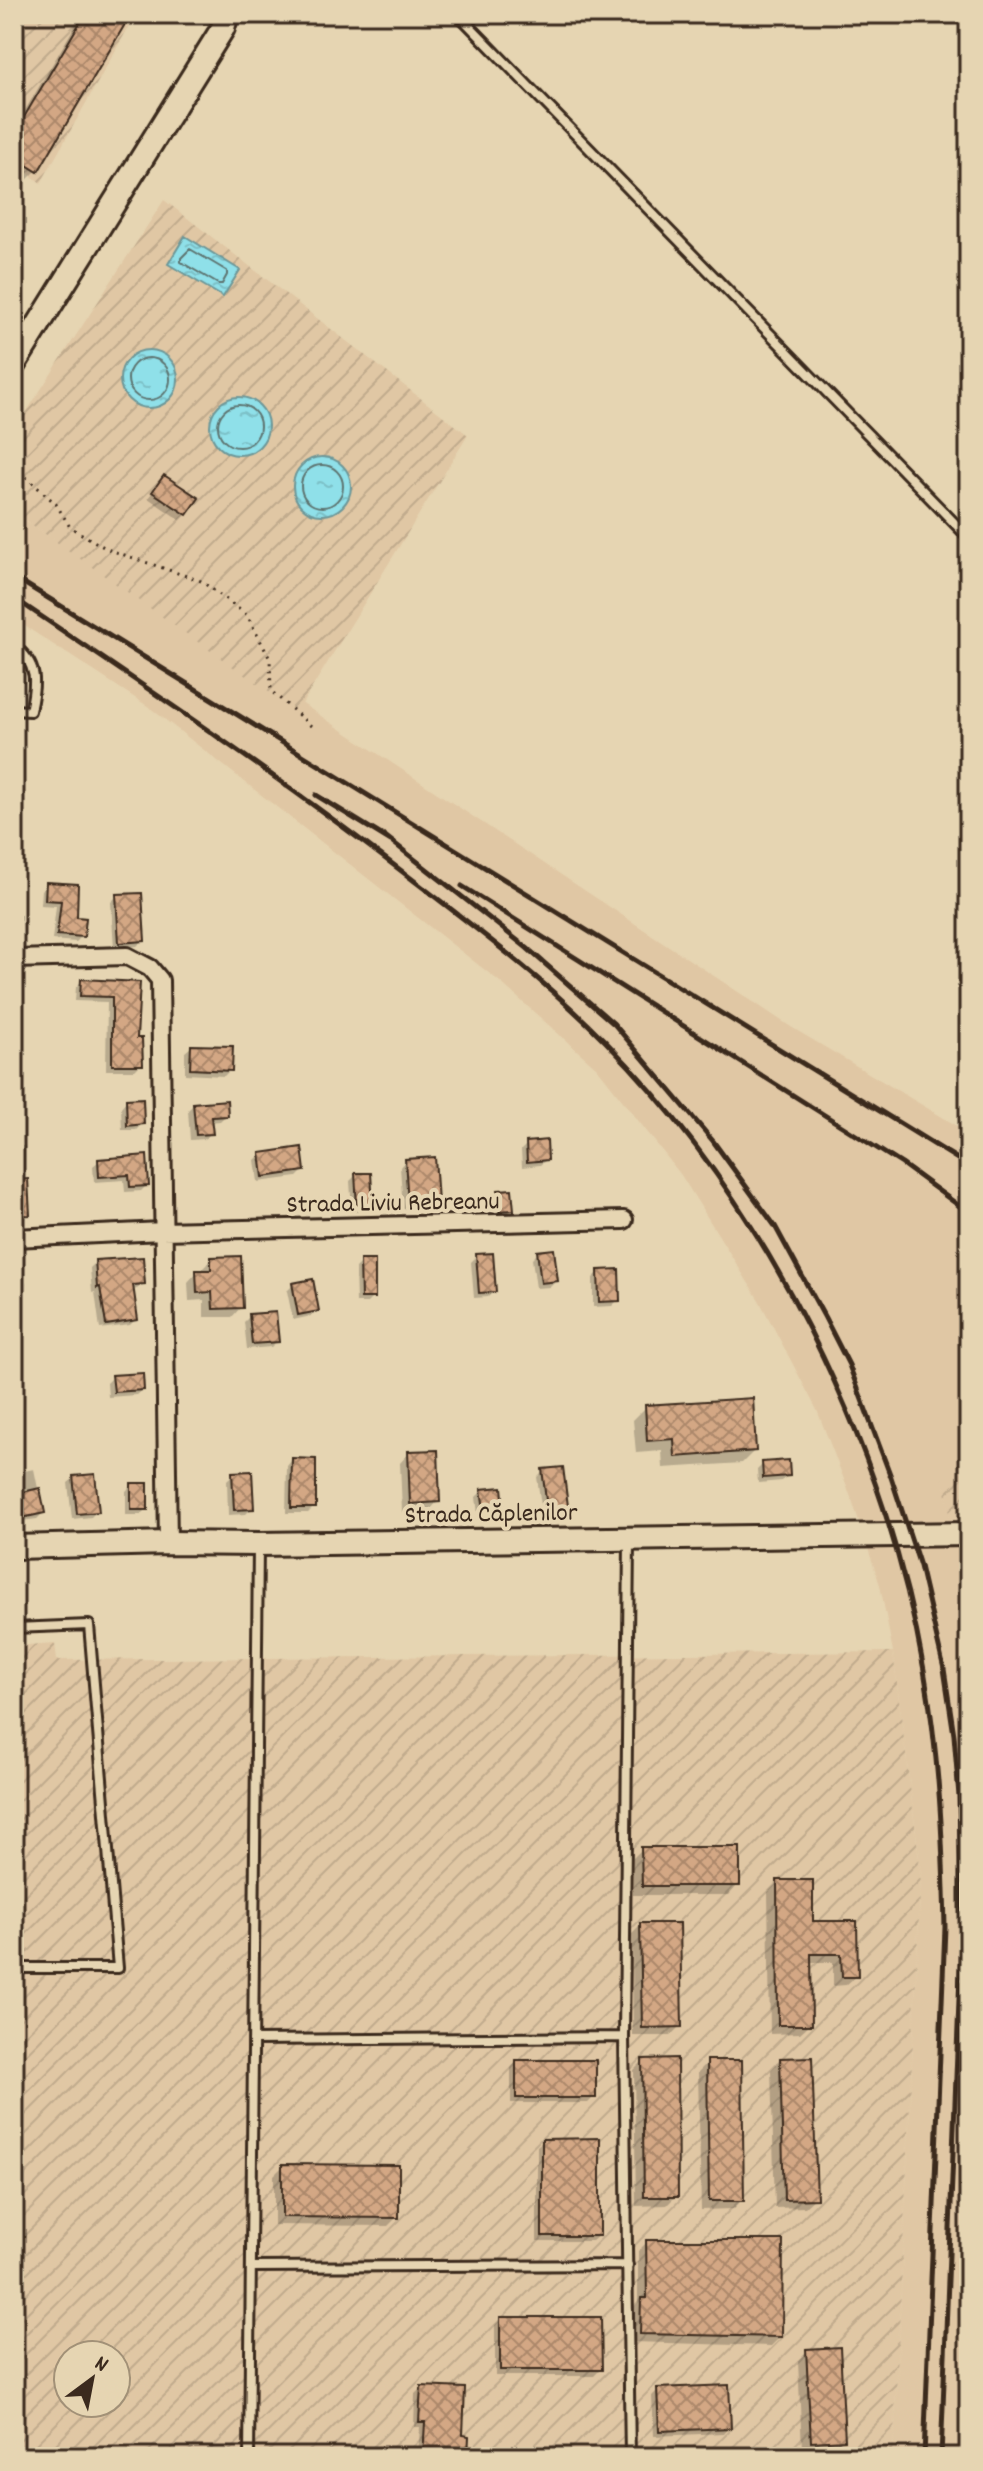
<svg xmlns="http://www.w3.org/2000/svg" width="983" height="2471" font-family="Dekko,sans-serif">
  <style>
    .built { fill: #e0c7a4 }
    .industrial { fill: url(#industrial-furrows); fill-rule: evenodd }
    .water { fill: url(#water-ripples); stroke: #6d9798; stroke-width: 2 }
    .shadow { fill: #0003 }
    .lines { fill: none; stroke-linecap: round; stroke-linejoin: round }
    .shore { stroke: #5d736f; stroke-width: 2 }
    .building { fill: url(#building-cross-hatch); stroke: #3b2a1e; stroke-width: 2 }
    .lane-casing { stroke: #3b2a1e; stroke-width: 14 }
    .street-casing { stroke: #3b2a1e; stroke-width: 22 }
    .secondary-casing { stroke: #3b2a1e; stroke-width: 28 }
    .path { stroke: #3b2a1e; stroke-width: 3; stroke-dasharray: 2 6; stroke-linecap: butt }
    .lane { stroke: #e6d5b2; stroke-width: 8 }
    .street { stroke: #e6d5b2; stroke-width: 16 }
    .secondary { stroke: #e6d5b2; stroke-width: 22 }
    .rail { stroke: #3b2a1e; stroke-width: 5 }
    .labels { text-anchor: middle; stroke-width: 8; stroke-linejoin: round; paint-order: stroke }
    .street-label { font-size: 26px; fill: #3b2a1e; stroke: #e6d5b2 }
  </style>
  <defs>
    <pattern id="industrial-furrows" width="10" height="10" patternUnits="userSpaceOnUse" patternTransform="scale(2)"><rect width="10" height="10" fill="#e0c7a4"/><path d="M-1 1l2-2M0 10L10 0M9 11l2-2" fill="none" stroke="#c1ab8d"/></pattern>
    <pattern id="water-ripples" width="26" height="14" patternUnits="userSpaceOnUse" patternTransform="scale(2)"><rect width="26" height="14" fill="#8fe0e9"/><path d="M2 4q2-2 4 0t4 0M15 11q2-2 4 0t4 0" fill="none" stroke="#7cc0c7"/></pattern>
    <pattern id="building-cross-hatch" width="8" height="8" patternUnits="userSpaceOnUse" patternTransform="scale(2)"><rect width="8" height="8" fill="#d3a784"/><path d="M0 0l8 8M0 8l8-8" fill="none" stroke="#ac886b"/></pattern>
  </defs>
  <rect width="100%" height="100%" fill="#e6d5b2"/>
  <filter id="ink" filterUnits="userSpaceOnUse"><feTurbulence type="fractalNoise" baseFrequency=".0125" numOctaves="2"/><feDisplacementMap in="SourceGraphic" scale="16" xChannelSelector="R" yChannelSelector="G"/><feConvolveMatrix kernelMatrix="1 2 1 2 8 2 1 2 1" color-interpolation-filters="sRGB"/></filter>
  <g filter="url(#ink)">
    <path class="built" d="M14 513 791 1027 969 1133V1479H943L969 1599V2457H893L921 1873 893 1652 880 1585 852 1500 817 1410 759 1300 681 1175 597 1068 499 981 149 707 14 619Z"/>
    <path class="industrial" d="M14 14H136L41 183 14 163Z
      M164 200 468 435 297 712 14 512V431Z
      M942 1478 969 1479V1599Z
      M55 1643 57 1660 893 1652 921 1873 893 2457H14V1646ZM68 2355H116V2403H68Z"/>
    <path class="water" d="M185 236 240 270 223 297 168 264Z
      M120 379a29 29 0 1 1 58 0a29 29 0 1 1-58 0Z
      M210 426a29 29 0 1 1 58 0a29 29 0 1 1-58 0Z
      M293 486a29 29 0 1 1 58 0a29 29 0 1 1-58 0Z"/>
    <path class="shadow" d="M82 14H129L37 170 24 183 14 177V129Z
      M164 477 186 514 180 520 148 498Z
      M47 884 76 886 75 919 82 936 76 942 52 940 56 906 40 905 41 890Z
      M117 896 143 940 137 946 114 948 111 902Z
      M14 915H21L20 935 14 941Z
      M82 981 138 984 135 1040 141 1064 135 1070H106L107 1002 75 1001 76 987Z
      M191 1047 230 1070 224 1076 185 1074V1052Z
      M126 1101 142 1124 136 1130H122L121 1107Z
      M194 1104 226 1115 220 1121 210 1122 211 1133 205 1139 190 1140 188 1110Z
      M527 1144 546 1160 540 1165 522 1167 521 1150Z
      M14 1146H25L24 1179 28 1215 22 1220 14 1221Z
      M261 1154 303 1171 297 1177 258 1182 255 1160Z
      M145 1157 147 1185 141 1191 125 1192 124 1180 94 1182 93 1166 99 1161Z
      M405 1161 436 1201 431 1207 403 1209 400 1167Z
      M356 1175 371 1205 365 1211 352 1212 350 1181Z
      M499 1192 512 1209 509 1212H498L496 1194Z
      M538 1253 556 1281 550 1287 536 1288 532 1259Z
      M477 1256 494 1291 488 1297 474 1298 471 1262Z
      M212 1259 241 1307 232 1317H204V1300L189 1301 188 1282 197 1272H202V1269Z
      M96 1262 143 1284 137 1289 132 1290 136 1319 130 1325 100 1329 95 1292 92 1293 90 1268Z
      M361 1262 373 1297 367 1303H356L355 1268Z
      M599 1272 618 1300 612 1306 593 1307V1278Z
      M14 1281 26 1282 24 1301 18 1307H14Z
      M293 1285 317 1311 311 1316 293 1320 287 1291Z
      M250 1316 277 1341 271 1347 247 1349 244 1322Z
      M113 1377 142 1390 136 1395 108 1397 107 1383Z
      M646 1407 754 1451 742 1463 663 1468 662 1451 636 1453 633 1420Z
      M409 1453 438 1501 429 1511 402 1512 400 1463Z
      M292 1460 314 1507 308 1513H286L287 1466Z
      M763 1464 788 1475 782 1481 758 1483 757 1470Z
      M34 1469 43 1513 37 1519 14 1522V1473Z
      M543 1471 566 1505 560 1511 542 1513 537 1477Z
      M233 1474 252 1508 246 1514 228 1515 227 1480Z
      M74 1478 97 1511 91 1517 72 1519 68 1483Z
      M132 1485 146 1509 140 1515H126V1491Z
      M482 1491 502 1507 496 1513 478 1515 476 1497Z
      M642 1849 738 1885 729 1895H633V1858Z
      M778 1882 811 1923H855L856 1976 846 1985 833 1986V1962H809L810 2024 800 2033 770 2034 768 1892Z
      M641 1925 680 2026 670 2036H633L632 1934Z
      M780 2060 815 2198 805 2207 775 2208 771 2070Z
      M643 2061 676 2196 667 2205 636 2206 634 2070Z
      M516 2062 594 2097 588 2103H511V2068Z
      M708 2062 742 2200 733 2209 701 2210 698 2072Z
      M543 2141 598 2236 592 2241H537V2146Z
      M283 2166 397 2217 388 2226 274 2225V2175Z
      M647 2242 780 2337 771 2346 632 2342V2309L638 2303V2251Z
      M501 2319 600 2370 594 2376H495V2325Z
      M807 2351 843 2439 833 2449 802 2450 798 2360Z
      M421 2388 461 2437 466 2457H418L420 2427H414L415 2394Z
      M658 2390 729 2427 724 2433 654 2436 652 2396Z"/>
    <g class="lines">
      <path class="shore" d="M190 249 227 271V275L222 284H218L181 262V258Z
        M128 379a21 21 0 1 1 42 0a21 21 0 1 1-42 0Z
        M218 426a21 21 0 1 1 42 0a21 21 0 1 1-42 0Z
        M301 486a21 21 0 1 1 42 0a21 21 0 1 1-42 0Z"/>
    </g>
    <path class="building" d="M85 14H131L38 172 14 157V134Z
      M164 475 199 498 187 515 152 492Z
      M46 882 78 884 77 917 86 918 84 937 57 935 61 901 45 900Z
      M142 893 145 941 119 943 116 894Z
      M81 979 140 982 137 1038H142L143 1065H112V997L80 996Z
      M191 1045 233 1046 232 1071 190 1069Z
      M143 1098 144 1124 127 1126 126 1099Z
      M227 1100 228 1116 211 1117 213 1134 196 1135 193 1103Z
      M547 1140 548 1160 527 1162 526 1142Z
      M302 1147 305 1171 263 1177 260 1153Z
      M147 1155 149 1186 130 1187 129 1175 99 1177 98 1159Z
      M435 1157 438 1202 408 1204 405 1159Z
      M355 1173H371L373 1206 357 1207Z
      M28 1179 30 1215 14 1216V1180Z
      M512 1189 514 1210 499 1211 498 1190Z
      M554 1249 558 1281 541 1283 537 1251Z
      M493 1253 496 1292 479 1293 476 1254Z
      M241 1256 243 1308 213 1309 212 1292 197 1293 196 1270H211V1257Z
      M143 1257 145 1284 133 1285 138 1320 106 1325 100 1287 97 1288 95 1260Z
      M360 1260H375V1298H361Z
      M619 1269 620 1301 599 1302 598 1270Z
      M313 1279 319 1311 298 1315 292 1283Z
      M276 1312 279 1342 252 1344 249 1314Z
      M143 1373 144 1390 114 1392 112 1375Z
      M753 1398 756 1451 675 1457 674 1439 647 1441 645 1405Z
      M438 1450 440 1502 410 1504 408 1451Z
      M292 1458 316 1459V1508H291Z
      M789 1460 790 1476 763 1478 762 1462Z
      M563 1467 568 1506 547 1508 542 1469Z
      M252 1471 254 1509 234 1510 232 1472Z
      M95 1474 99 1512 77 1514 73 1476Z
      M131 1483H148V1510H131Z
      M502 1487 504 1508 484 1510 481 1489Z
      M40 1488 45 1513 17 1519 14 1494Z
      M641 1847H740V1886H642Z
      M777 1880H813V1921H857L858 1977H842L841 1954H811L812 2025H778Z
      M640 1923H680L682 2027 642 2028Z
      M812 2057 817 2199 784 2200 780 2058Z
      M677 2058 678 2197H644L642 2059Z
      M516 2060H596V2098H516Z
      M707 2060H742L744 2201H709Z
      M600 2138V2236H542V2139Z
      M282 2164 399 2165V2218L282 2217Z
      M646 2240H783L782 2337 640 2334 641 2298H647Z
      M500 2317H601L602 2370H500Z
      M840 2347 845 2440 811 2442 806 2349Z
      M729 2385 731 2428 659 2431 657 2388Z
      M421 2386 465 2388 463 2435 469 2436 468 2457H423L425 2422H419Z"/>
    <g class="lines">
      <g class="lane-casing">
        <path id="lane" d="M458 14 969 538
          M14 646C39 664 36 684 30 711L14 710
          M629 1542 624 2037 630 2457
          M14 1628 89 1625 118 1968H14
          M253 2040 624 2037
          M251 2267 628 2265
          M249 2457 258 1546"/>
      </g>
      <g class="street-casing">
        <path id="street" d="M14 959 127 956 150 968 160 980 168 1543
          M14 1238 162 1231 624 1220"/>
      </g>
      <g class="secondary-casing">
        <path id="secondary" d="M14 364 223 28 227 14
          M14 1547 168 1543 258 1544 969 1534"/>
      </g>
      <path class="path" d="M14 466 56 504 70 527 107 549 201 581 247 615 270 659 271 691 311 726"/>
      <use href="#lane" class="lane"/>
      <use href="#street" class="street"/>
      <use href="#secondary" class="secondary"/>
      <path class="rail" d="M14 577 969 1166
        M14 598C152 691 290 784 421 886 485 935 549 984 605 1041 768 1206 884 1442 924 1670 939 1755 943 1840 945 1927L924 2457
        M316 795 391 841
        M385 836 527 948 614 1024 713 1141 775 1226 825 1318 849 1365 891 1477 920 1566 944 1669 954 1735 959 1796 962 1925 941 2457
        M462 886 902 1164 969 1213"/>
    </g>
  </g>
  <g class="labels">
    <g class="street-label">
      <text transform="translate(393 1201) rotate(-1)" y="9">Strada Liviu Rebreanu</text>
      <text transform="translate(491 1512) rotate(-1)" y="9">Strada Căplenilor</text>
    </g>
  </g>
  <rect width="983" height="2471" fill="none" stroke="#e6d5b2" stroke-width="48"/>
  <rect x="24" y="24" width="935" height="2423" fill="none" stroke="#3b2a1e" stroke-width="3" filter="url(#ink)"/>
  <g transform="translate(92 2379) rotate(32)"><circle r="38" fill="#e6d5b2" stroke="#a29177" stroke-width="2"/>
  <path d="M0-6L14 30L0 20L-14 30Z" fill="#3b2a1e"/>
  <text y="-12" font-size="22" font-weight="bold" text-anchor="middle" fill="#3b2a1e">N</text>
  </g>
</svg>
